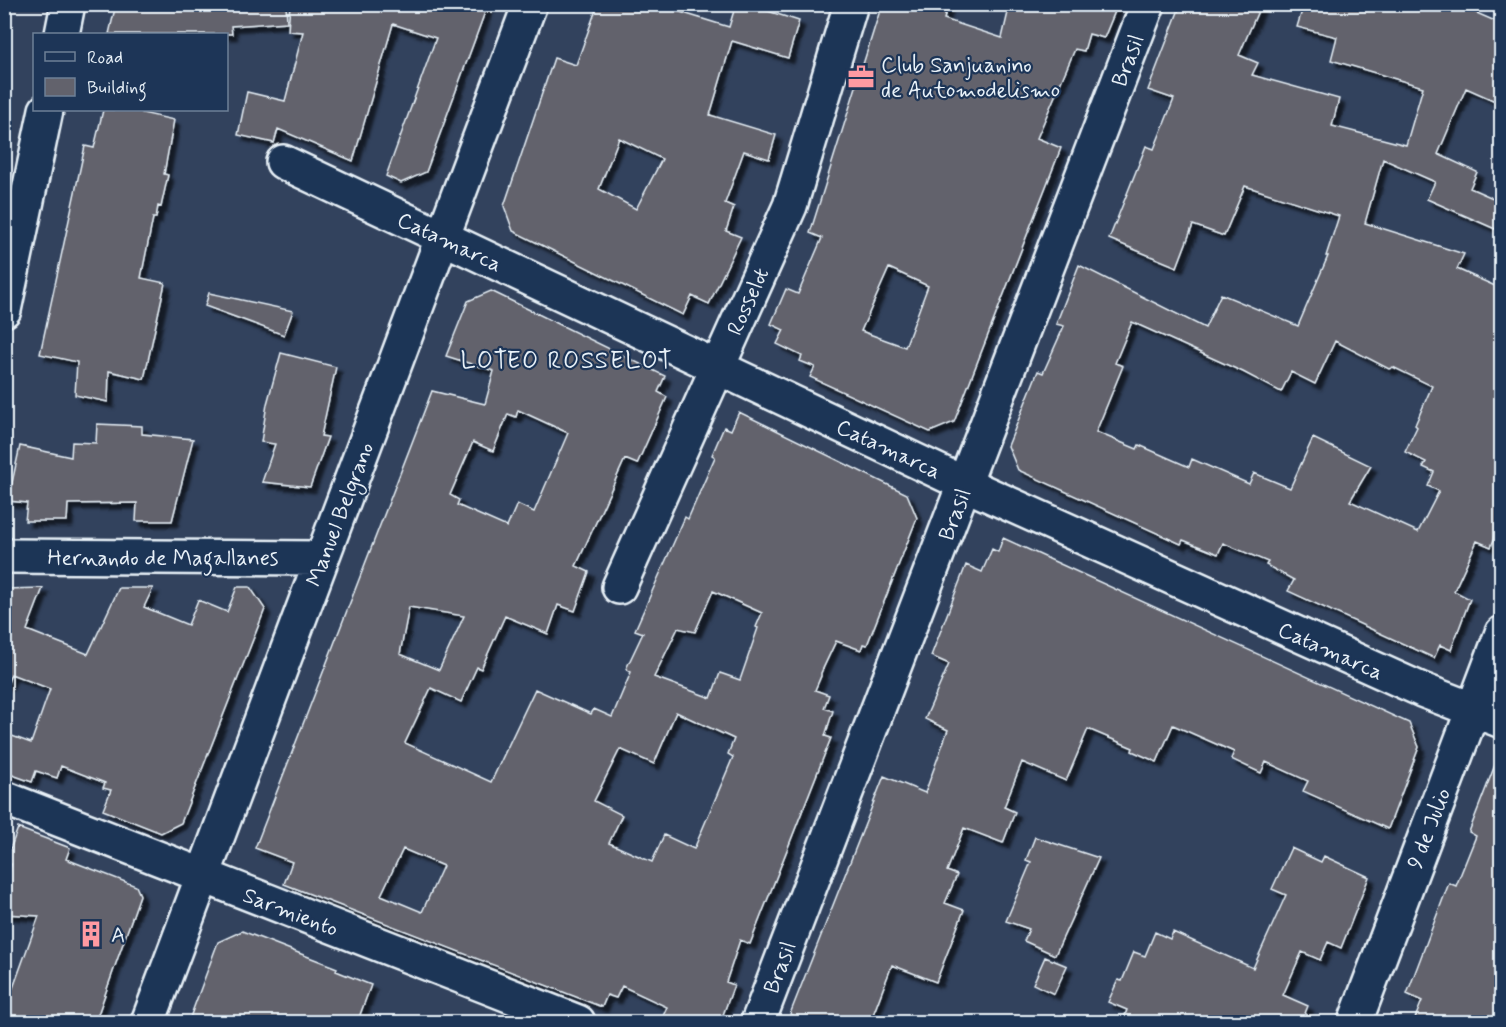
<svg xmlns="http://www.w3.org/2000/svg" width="1506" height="1027" font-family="Mynerve,sans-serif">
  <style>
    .building { fill: #62626c; stroke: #e8f1f8; stroke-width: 1.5; fill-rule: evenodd; filter: url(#shadow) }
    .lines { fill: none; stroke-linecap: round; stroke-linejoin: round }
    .minor-casing { stroke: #e8f1f8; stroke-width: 38 }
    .minor { stroke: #1d3557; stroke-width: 33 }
    .labels { text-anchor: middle; stroke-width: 4.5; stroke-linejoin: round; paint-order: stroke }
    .street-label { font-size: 22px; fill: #e8f1f8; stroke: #1d3557 }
    .poi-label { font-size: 22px; fill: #e8f1f8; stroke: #1d3557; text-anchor: start }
    .neighbourhood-label { font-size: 24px; letter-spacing: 1.5px; fill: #e8f1f8; stroke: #1d3557 }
  </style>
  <defs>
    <filter id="shadow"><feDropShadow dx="5.5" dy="5.5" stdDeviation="1.5" flood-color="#0009"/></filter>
  </defs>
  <rect width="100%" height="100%" fill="#32425d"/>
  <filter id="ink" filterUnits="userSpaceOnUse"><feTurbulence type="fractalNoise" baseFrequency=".0167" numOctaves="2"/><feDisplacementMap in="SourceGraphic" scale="12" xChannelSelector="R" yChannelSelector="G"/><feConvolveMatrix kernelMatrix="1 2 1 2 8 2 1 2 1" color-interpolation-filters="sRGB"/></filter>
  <g filter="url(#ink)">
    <path class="building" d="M116 4H286L287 22 231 26 232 34H109Z
      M290 4H488L426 172 401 183 386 176 436 38 393 24 353 161 278 129 274 143 238 135 247 92 285 101 303 32 288 31Z
      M598 4H654L729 27 736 4H746L799 21 788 58 732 41 710 115 776 135 769 159 744 151 725 203 734 207 726 231 741 237 709 304 692 296 683 315 513 231 504 206 554 58 576 65ZM619 138 662 159 636 209 599 189Z
      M882 4H948L944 19 1002 38 1010 4H1118L1104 38 1089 34 1084 51 1075 49 1037 138 1061 148 954 422 930 432 810 377 815 367 800 361 802 356 777 344 784 330 771 324 786 289 798 294 822 238 810 233ZM889 268 928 286 905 347 861 331Z
      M1181 4H1261L1239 55 1258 63 1252 75 1339 99 1332 126 1406 145 1423 87 1331 60 1337 37 1297 27 1304 4H1456L1502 24V104L1466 88 1438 154 1477 172 1470 188 1502 202V232L1427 199 1435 182 1383 159 1365 223 1464 254 1457 269 1502 289V520L1491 547 1477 541 1454 591 1470 599 1451 650 1440 645 1434 658 1288 591 1294 580 1266 565 1268 562 1223 543 1218 554 1183 540 1181 544 1018 470 1008 446 1038 371 1043 373 1064 326 1056 324 1079 265 1205 328 1221 294 1298 326 1328 256H1326L1339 216 1245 186 1224 236 1193 225 1177 267 1109 239 1146 146 1154 149 1174 99 1148 90ZM1132 322 1243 372 1281 392 1291 372 1315 384 1335 341 1389 369 1393 367 1432 386 1415 425 1417 427 1405 452 1426 462 1423 467 1434 472 1428 486 1439 491 1418 532 1350 501 1371 466 1313 438 1290 488 1254 473 1249 484 1192 459 1189 467 1139 445 1137 449 1096 432 1123 366 1115 363Z
      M103 110H142V113L174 120 164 174 168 175 161 207 158 206 156 218H153L141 278 165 283 144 379 109 371 108 402 75 395 77 362 40 354 85 146 94 148Z
      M491 291 665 376 658 392 667 397 637 464 625 459 576 566 589 572 575 611 558 605 548 634 505 616 481 669 477 667 461 702 431 688 405 743 491 782 535 689 591 714 594 709 612 717 631 672 626 669 643 633 635 630 685 517 688 519 715 457 712 455 724 427 731 430 739 412 907 494 917 518 867 645 863 644 861 650 836 641 821 673V676L815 690 829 695 824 708 833 711 825 736 831 738 750 944 740 940 726 982 734 985 720 1023H660L667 1007 622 986 616 998 607 995 602 1007 284 884 292 862 255 848 432 391 485 404 494 371 446 356 468 301ZM518 410 568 433 534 512 517 504 507 527 457 505 459 500 450 495 473 442 493 451 508 414 516 417ZM713 591 762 613 756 627 758 628 740 680 720 673 711 698 654 677 678 628 695 632ZM409 607 464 616 439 670 400 654ZM676 712 734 739 728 754 733 757 694 849 664 835 652 862 609 843 622 815 594 801 620 749 654 764ZM403 849 443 866 422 912 381 895Z
      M209 293 293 311 284 335 205 306Z
      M281 353 336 367 321 436 328 437 310 487 262 482 275 444 261 442 267 404Z
      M97 424 142 426V434L193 439 172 521H136L137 503 68 504 67 521H25L27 503 8 501 20 446 71 457 72 442 96 443Z
      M1003 538 1409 723 1419 747 1388 829 1303 791 1308 781 1266 762 1261 773 1231 759 1234 752 1173 725 1157 762 1132 751 1133 748 1088 729 1066 781 1022 762 1004 807 1015 812 1003 843 964 828 947 871 957 875 945 903 964 910 936 982 892 965 870 1023H812L790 1014 884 776 925 793 948 730 925 719 949 664 931 656 966 565 982 572 992 549 998 552Z
      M237 587H250L265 609 181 823 161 833 103 810 111 790 103 788 105 783 61 766 57 778 36 771 32 782 4 772V733L31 743 50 689 11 674 7 685 4 684V589L43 588 27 630 88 654 119 588H153L144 607 188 625 198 600 227 612Z
      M1500 752H1502V1023H1413L1422 1001 1407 994 1449 883 1456 886 1476 836 1469 832Z
      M18 828 70 848 66 859 136 886 140 895 95 1023H4V985L13 988 39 916 4 914V899L11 864 5 863Z
      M1035 837 1099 858 1055 955 1024 941 1029 929 1006 921 1031 862 1026 860Z
      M1291 848 1321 862 1324 856 1369 877 1341 948 1328 942 1320 960 1302 952 1283 995 1308 1006 1301 1023H1122L1127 1010 1108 1002 1118 980 1122 981 1134 952 1145 956 1155 932 1170 939 1173 932 1253 968 1286 895 1272 889Z
      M242 931 337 968 336 971 371 985 357 1023H188L218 942Z
      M1045 957 1067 966 1054 994 1033 984Z"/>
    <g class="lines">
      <g class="minor-casing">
        <path id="minor" d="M62 34 68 4
          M283 162 965 484 1422 690 1502 721
          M4 310 46 110
          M4 556 322 558
          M619 587 790 206 851 4
          M4 798 578 1022
          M148 1022 530 4
          M758 1022 1148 4
          M1355 1022 1502 633"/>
      </g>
      <use href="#minor" class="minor"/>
    </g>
  </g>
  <defs>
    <g id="office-bare" transform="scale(2.07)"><path d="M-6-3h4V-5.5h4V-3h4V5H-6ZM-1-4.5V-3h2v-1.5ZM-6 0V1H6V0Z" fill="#ff9aa2" stroke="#1d3557" stroke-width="2.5" paint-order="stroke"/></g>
    <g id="building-bare" transform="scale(2.07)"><path d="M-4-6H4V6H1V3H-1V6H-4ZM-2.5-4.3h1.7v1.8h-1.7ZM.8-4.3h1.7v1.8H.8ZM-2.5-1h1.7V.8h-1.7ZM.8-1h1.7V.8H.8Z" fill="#ff9aa2" stroke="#1d3557" stroke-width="2.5" paint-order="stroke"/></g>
  </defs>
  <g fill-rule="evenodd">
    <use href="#office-bare" x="861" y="77"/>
    <use href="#building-bare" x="91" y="934"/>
  </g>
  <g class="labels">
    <g class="street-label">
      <text transform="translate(1127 60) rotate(-69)" y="8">Brasil</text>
      <text transform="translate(450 241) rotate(25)" y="8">Catamarca</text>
      <text transform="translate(747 301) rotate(-66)" y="8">Rosselot</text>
      <text transform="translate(889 448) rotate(25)" y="8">Catamarca</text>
      <text transform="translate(339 514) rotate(-69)" y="8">Manuel Belgrano</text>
      <text transform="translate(954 514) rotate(-69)" y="8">Brasil</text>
      <text x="163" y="565">Hernando de Magallanes</text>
      <text transform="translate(1331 650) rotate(24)" y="8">Catamarca</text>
      <text transform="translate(1428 828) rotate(-69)" y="8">9 de Julio</text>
      <text transform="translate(291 911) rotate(21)" y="8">Sarmiento</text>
      <text transform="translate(779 967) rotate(-69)" y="8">Brasil</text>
    </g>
    <g class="poi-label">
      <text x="881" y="72">Club Sanjuanino<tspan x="881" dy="25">de Automodelismo</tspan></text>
      <text x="111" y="942">A</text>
    </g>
    <g class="neighbourhood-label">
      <text x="567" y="368">LOTEO ROSSELOT</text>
    </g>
  </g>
  <rect width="1506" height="1027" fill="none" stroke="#1d3557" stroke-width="24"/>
  <rect x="12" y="12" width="1482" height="1003" fill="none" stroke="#e8f1f8" stroke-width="2" filter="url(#ink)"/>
  <rect x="33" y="33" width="195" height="78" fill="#1d3557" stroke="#6e8097" stroke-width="1.5"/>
  <rect x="45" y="52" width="30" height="9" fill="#1d3557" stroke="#6e8097" stroke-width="1.5"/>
  <text x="87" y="63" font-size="18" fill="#e8f1f8">Road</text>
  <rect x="45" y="78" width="30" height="18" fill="#62626c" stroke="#6e8097" stroke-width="1.5"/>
  <text x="87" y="93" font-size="18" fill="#e8f1f8">Building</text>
</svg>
